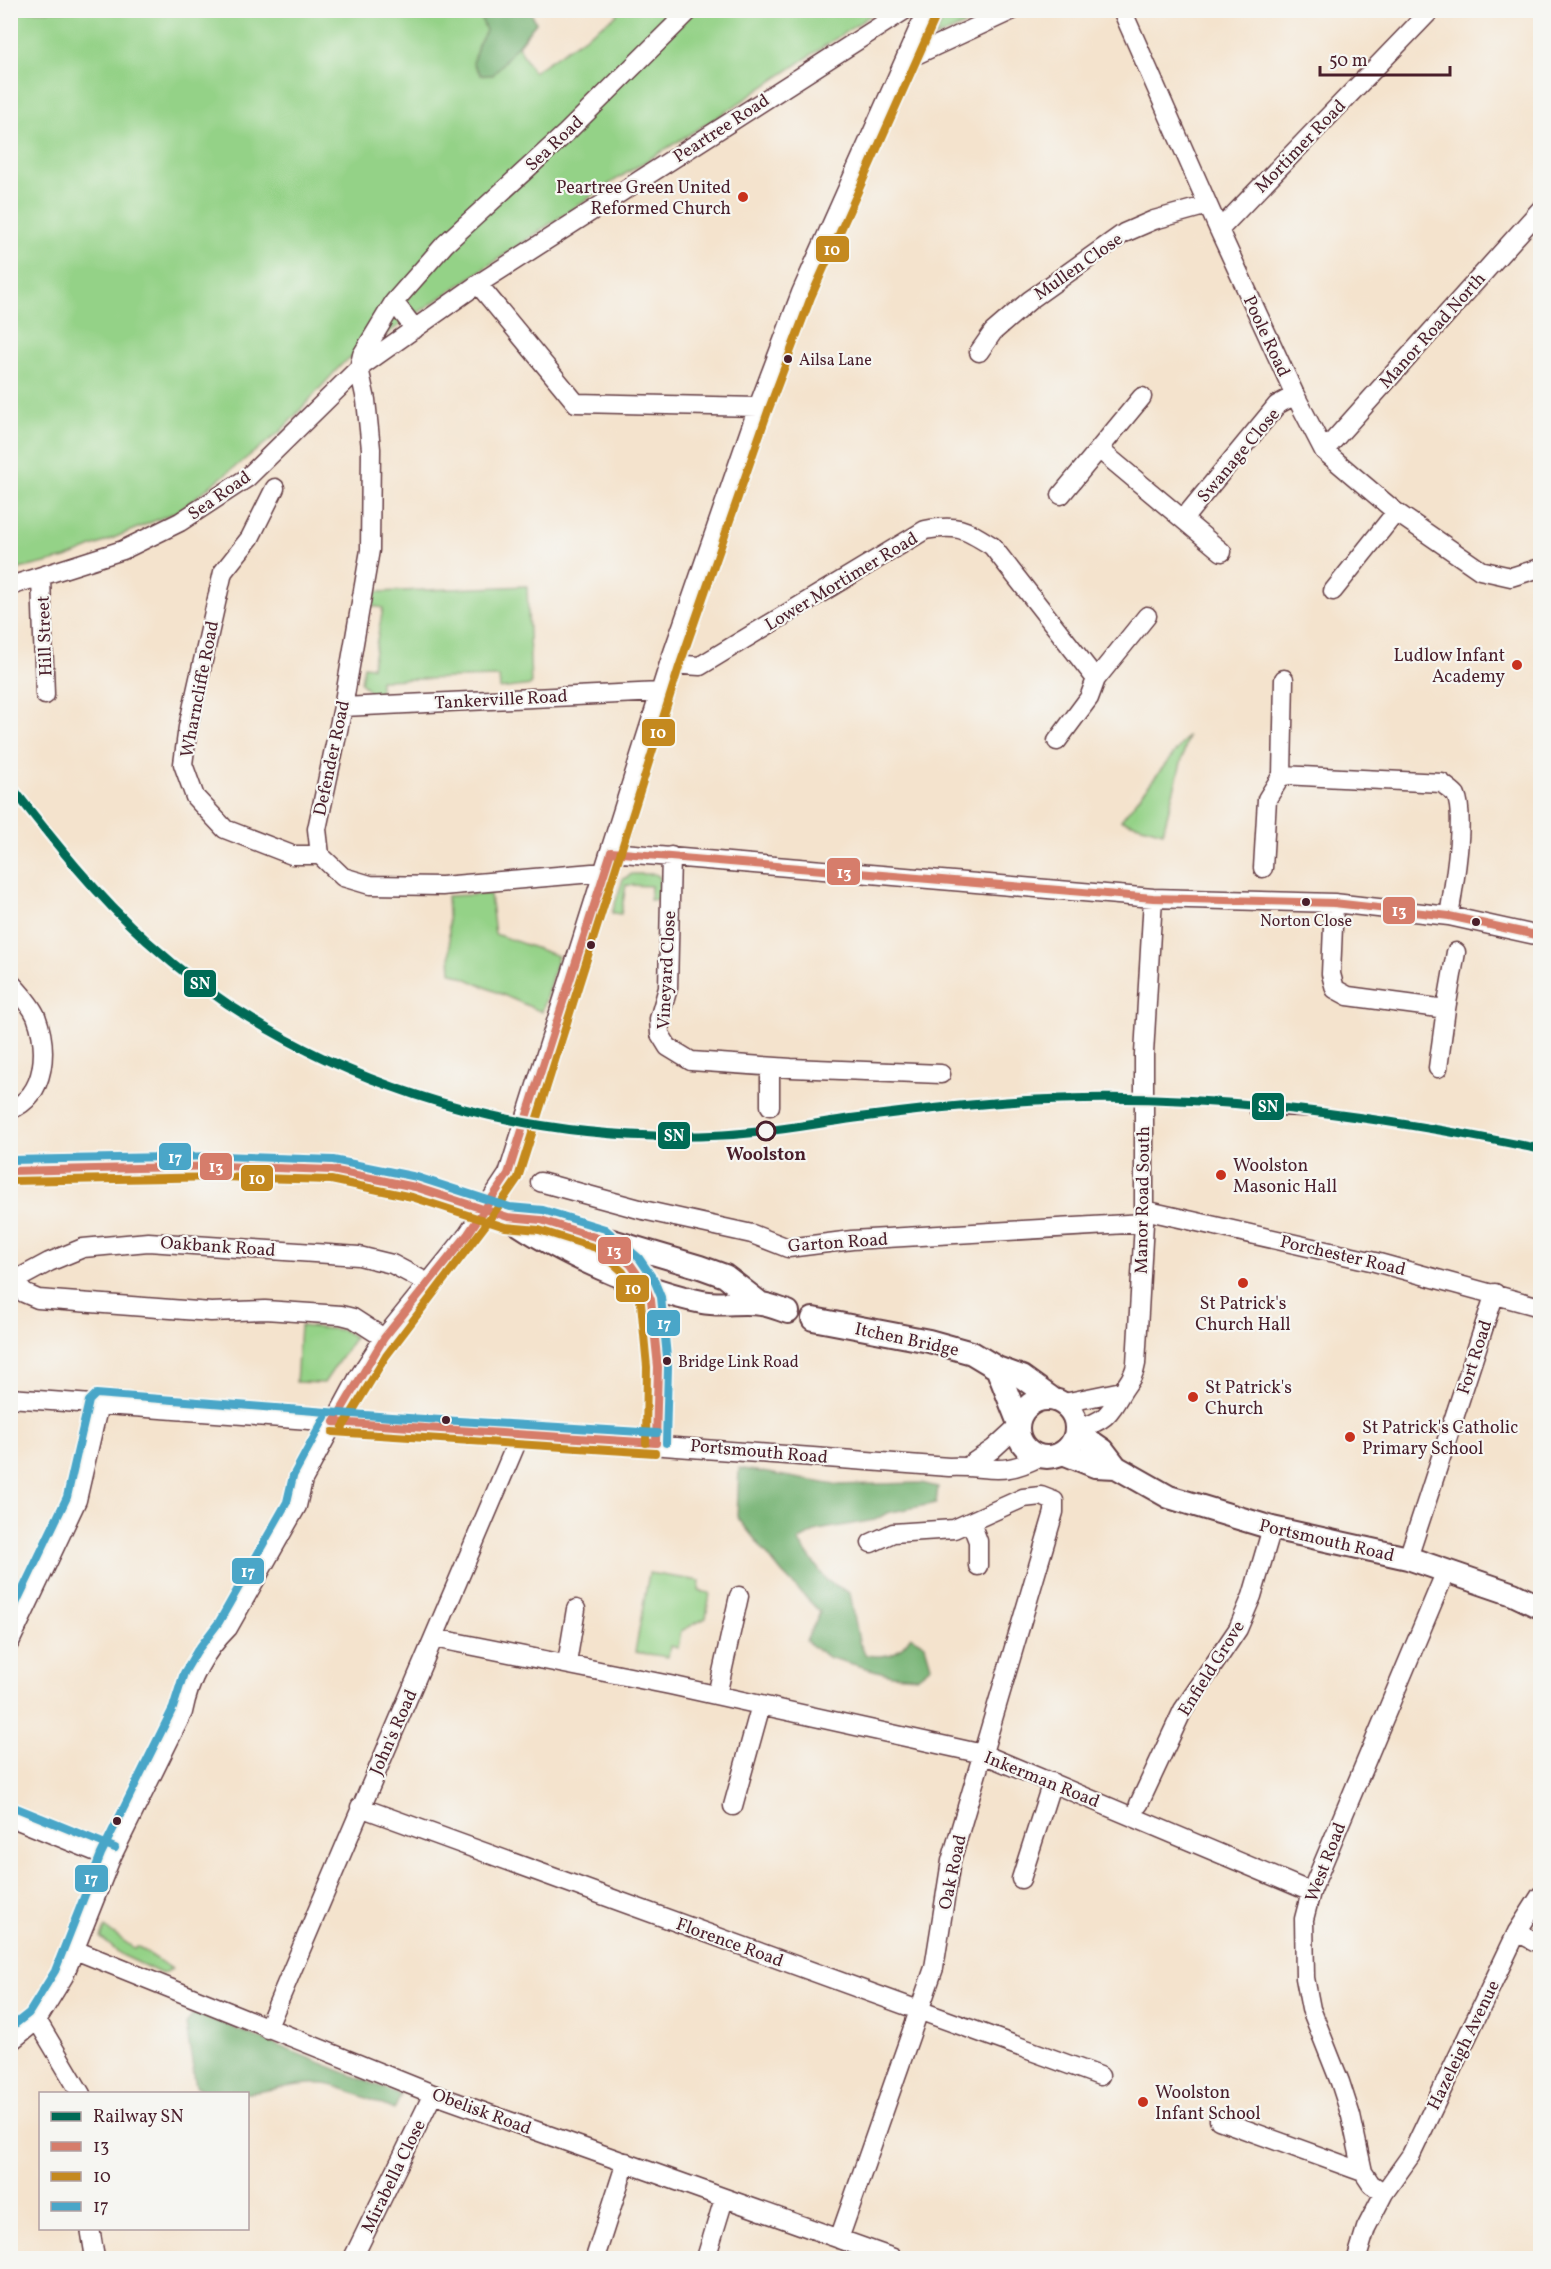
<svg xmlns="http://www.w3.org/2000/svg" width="1551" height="2269" font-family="Vollkorn,serif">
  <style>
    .green { fill: #94d287; stroke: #6f7859; stroke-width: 1.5 }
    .forest { fill: #77b474; stroke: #606a50; stroke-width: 1.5 }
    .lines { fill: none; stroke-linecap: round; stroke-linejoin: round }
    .minor-casing { stroke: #643c43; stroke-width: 21 }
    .major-casing { stroke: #643c43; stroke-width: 26 }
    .minor { stroke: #fff; stroke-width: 18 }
    .major { stroke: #fff; stroke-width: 22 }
    .rail { stroke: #4a1f2b; stroke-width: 4.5 }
    .major-bridge-casing { stroke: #643c43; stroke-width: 26; stroke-linecap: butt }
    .major-bridge { stroke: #fff; stroke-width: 22 }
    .bus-1-casing { stroke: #f6f6f2; stroke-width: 12 }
    .bus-2-casing { stroke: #f6f6f2; stroke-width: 12 }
    .bus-3-casing { stroke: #f6f6f2; stroke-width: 12 }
    .bus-1 { stroke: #d67d6b; stroke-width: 8 }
    .bus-2 { stroke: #c4891f; stroke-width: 8 }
    .bus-3 { stroke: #4aa6c8; stroke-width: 8 }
    .rail-1-casing { stroke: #f6f6f2; stroke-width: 14 }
    .rail-1 { stroke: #006b56; stroke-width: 9 }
    .poi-dot { fill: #c8321e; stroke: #f6f6f2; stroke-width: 2 }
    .bus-dot { fill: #4a1f2b; stroke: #f6f6f2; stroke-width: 2 }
    .stop-dot { fill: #f6f6f2; stroke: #4a1f2b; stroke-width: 3 }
    .labels { text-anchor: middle; stroke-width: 4.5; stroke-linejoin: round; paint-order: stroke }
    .bus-label { font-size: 16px; fill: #4a1f2b; stroke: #f6f6f2; text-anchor: start }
    .street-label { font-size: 18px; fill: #4a1f2b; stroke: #f6f6f2 }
    .poi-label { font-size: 18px; fill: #4a1f2b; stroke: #f6f6f2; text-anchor: start }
    .stop-label { font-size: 18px; font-weight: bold; fill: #4a1f2b; stroke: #f6f6f2 }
    .line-badge { stroke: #f6f6f2; stroke-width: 2 }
    .badge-label { font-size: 16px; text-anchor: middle; font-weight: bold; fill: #fff }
  </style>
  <rect width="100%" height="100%" fill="#f6f6f2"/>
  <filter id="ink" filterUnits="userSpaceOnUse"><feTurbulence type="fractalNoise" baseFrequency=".0167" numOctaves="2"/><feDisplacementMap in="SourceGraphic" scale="12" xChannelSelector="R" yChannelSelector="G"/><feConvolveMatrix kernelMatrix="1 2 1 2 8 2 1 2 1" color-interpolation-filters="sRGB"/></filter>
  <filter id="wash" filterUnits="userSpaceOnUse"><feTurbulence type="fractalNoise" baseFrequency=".008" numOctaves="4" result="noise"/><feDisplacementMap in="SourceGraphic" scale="24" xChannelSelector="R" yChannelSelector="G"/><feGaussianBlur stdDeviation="1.35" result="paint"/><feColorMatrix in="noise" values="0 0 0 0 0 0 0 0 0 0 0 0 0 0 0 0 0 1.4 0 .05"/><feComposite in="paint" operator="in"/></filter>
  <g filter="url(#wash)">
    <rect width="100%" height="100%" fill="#f4e3cd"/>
    <path class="green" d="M10 11H530L536 23 518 46 533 72 617 15V11H877L727 111 617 179 342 364 280 432 178 511 66 558 11 571Z
      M946 11H996L935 38Z
      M527 586 531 685 500 689 499 677 380 680V694H371L361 682 364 666 372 667 383 608 372 606 376 592Z
      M1188 736 1163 832 1121 820Z
      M632 874H655L660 877V899L650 900 651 886 626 885 621 914 612 913 623 879Z
      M490 894 495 934 558 956 542 1012 451 972 447 896Z
      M300 1326 342 1330 355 1337 324 1383 296 1382Z
      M649 1573 700 1581 699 1591 710 1593 706 1618 681 1631 678 1648 670 1646 668 1657 635 1652Z
      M105 1928 134 1948 137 1946 172 1969 162 1974 122 1955 101 1938Z"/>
    <path class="forest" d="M471 11H530L536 23 493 75H481L473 63 478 45 486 31 481 18Z
      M739 1468 835 1485 921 1483 938 1487 936 1503 887 1513 875 1520 818 1530 798 1541 827 1581 850 1593 859 1642 866 1655C889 1658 898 1655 911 1636L925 1645 931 1666 917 1677 891 1675 828 1657 806 1641 820 1612 782 1573 737 1517Z
      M194 2012 401 2095 394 2110C377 2103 341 2085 324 2084 282 2081 235 2106 196 2087L186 2025Z"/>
  </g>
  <g filter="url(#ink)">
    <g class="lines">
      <g class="minor-casing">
        <path id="minor" d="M1122 10 1219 230 1295 395 1324 451 1396 512 1480 570 1511 577 1540 568
          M905 60 1013 10
          M1219 230 1431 10
          M478 284 576 403 758 407
          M394 302 415 329
          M979 352 993 332 1030 300 1124 233 1154 220 1208 205
          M1100 450 1222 552
          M1324 451 1540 210
          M275 488 250 538 223 572 188 727 183 764 195 797 225 829 292 855H320
          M1061 495 1142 397
          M1184 518 1277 405 1295 395
          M41 578 45 695
          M10 586 123 550 180 522 247 478 359 368 478 284 905 10
          M1333 591 1396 512
          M669 664 700 666 925 530C958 524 965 529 992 546L1096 679
          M343 707 660 692
          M1057 741 1089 698 1096 679 1147 616
          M1282 775 1442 783C1446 787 1453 791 1456 795 1466 816 1453 892 1449 916
          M611 852 1153 898 1334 903 1449 916 1540 936
          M671 856 668 988 659 1019 660 1034 668 1047 691 1061 791 1068 941 1074
          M1263 868 1267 799 1282 775 1284 679
          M604 872 442 886 370 885 343 877 320 855 317 829 343 707 370 550 371 449 366 400 359 368 362 355 394 302 445 244 566 133 690 10
          M1334 903 1331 974 1335 989 1348 996 1446 1009 1456 952
          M10 982C19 992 30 1003 36 1016 48 1048 47 1095 10 1110
          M770 1067V1106
          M1438 1068 1446 1009
          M540 1182 643 1210 752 1234 788 1248 852 1240 1144 1223
          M1144 1210 1375 1262 1540 1307
          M602 1239C619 1253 637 1267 646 1287 666 1329 658 1397 656 1443
          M15 1281 24 1293 38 1299 211 1312 265 1310 341 1315 353 1318 384 1338
          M10 1283 49 1262 83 1248 148 1242 359 1256 392 1264 428 1283
          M10 1398 949 1467C990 1465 1001 1478 1041 1456
          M1064 1403 1122 1391
          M1077 1429C1105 1421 1108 1416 1122 1392 1128 1382 1134 1377 1136 1364L1144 1223V1054L1153 898
          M968 1466 993 1449 1018 1426
          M971 1523 978 1541V1566
          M1408 1558 1495 1293
          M434 1638 670 1685 983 1754 1311 1892
          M10 1642 77 1500 99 1404
          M567 1663 576 1609
          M717 1695 739 1596
          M1139 1804 1183 1710 1238 1629 1252 1596 1272 1528
          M733 1806 761 1705
          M360 1807 1100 2076
          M10 1817 111 1858
          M1021 1879 1052 1782
          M1517 1932 1540 1944
          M75 1950 433 2094 893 2258
          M37 2020 81 2094
          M267 2029 520 1435
          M10 2042 37 2020 64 1976 111 1858 183 1712C189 1681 205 1651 228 1628L297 1506 303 1480 358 1378 384 1338 468 1234 508 1174 669 664 758 407 801 293 927 10
          M1219 2120 1363 2172
          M1384 2193 1371 2184 1363 2172 1351 2116 1340 2082 1311 2009 1305 1978 1304 1919 1311 1892 1446 1571
          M90 2228 95 2258
          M839 2239 934 1968 951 1861 1054 1512V1501L1041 1496 1023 1498 954 1529 893 1533 871 1543
          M353 2258 433 2094
          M595 2258 626 2162
          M706 2258 724 2199
          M1357 2258 1366 2228 1384 2193 1411 2155 1517 1932 1540 1896"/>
      </g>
      <g class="major-casing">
        <path id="major" d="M10 1171C116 1168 225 1159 330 1170 372 1175 414 1186 455 1198
          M508 1217C558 1252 641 1290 702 1302 722 1306 741 1301 761 1304 770 1305 779 1309 788 1312
          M509 1217 541 1220 700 1267 725 1276 761 1304
          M813 1319 929 1341 972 1353 997 1368 1022 1377 1051 1398
          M997 1368 1018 1421
          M1018 1428a29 29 0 1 1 58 0a29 29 0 1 1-58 0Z
          M1077 1432 1103 1450 1116 1467 1169 1497 1272 1528 1408 1558 1513 1594 1540 1607
          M1063 1453 1095 1466 1116 1467"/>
      </g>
      <use href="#minor" class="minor"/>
      <use href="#major" class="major"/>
      <path class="rail" d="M1251 1113 1387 1119"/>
      <g class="major-bridge-casing">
        <path id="major-bridge" d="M455 1198 508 1217"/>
      </g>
      <use href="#major-bridge" class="major-bridge"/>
      <g class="bus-1-casing">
        <path id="bus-1" d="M611 852 1153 898 1334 903 1449 916 1540 936
          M10 1171 222 1166 332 1170 415 1187 508 1217 541 1220 601 1239 631 1265 645 1285 651 1300 658 1367 656 1443
          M334 1422 384 1338 468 1234 508 1174 611 852
          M334 1422 656 1443"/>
      </g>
      <g class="bus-2-casing">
        <path id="bus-2" d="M10 1181 222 1177 331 1180 412 1197 505 1227 539 1230 596 1248 623 1272 641 1303 647 1367 646 1443
          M343 1427 386 1356 487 1223 518 1178 679 667 768 411 811 297 937 14
          M333 1432 655 1453"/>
      </g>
      <g class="bus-3-casing">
        <path id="bus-3" d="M10 1160 222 1156 333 1160 417 1177 510 1207 543 1210 605 1229 639 1258 654 1280 661 1297 668 1367 666 1443
          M10 1616 67 1497 89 1401 96 1394 391 1417 657 1433
          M14 1807 115 1848
          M10 2028 29 2013 55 1971 101 1854 173 1708 184 1673 197 1651 219 1622 287 1502 293 1476 325 1417"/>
      </g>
      <use href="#bus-1" class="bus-1"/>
      <use href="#bus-2" class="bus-2"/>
      <use href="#bus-3" class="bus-3"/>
      <g class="rail-1-casing">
        <path id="rail-1" d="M10 785C53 840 95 894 147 941 302 1081 515 1146 723 1135 767 1133 811 1124 855 1118 923 1109 992 1101 1062 1099 1223 1094 1382 1117 1540 1149"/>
      </g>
      <use href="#rail-1" class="rail-1"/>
    </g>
  </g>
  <g class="poi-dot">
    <circle cx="743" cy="197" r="6"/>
    <circle cx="1517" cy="665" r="6"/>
    <circle cx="1221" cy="1175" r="6"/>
    <circle cx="1243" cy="1283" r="6"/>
    <circle cx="1193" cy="1397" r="6"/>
    <circle cx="1350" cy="1437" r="6"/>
    <circle cx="1143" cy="2102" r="6"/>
  </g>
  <g class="bus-dot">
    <circle cx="788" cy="359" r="5"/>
    <circle cx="1306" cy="902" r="5"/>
    <circle cx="1476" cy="922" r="5"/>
    <circle cx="591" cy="945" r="5"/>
    <circle cx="667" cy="1361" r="5"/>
    <circle cx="446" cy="1420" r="5"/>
    <circle cx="117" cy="1821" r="5"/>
  </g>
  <circle class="stop-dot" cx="766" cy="1131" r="9"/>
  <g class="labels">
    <g class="bus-label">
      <text x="799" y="365">Ailsa Lane</text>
      <text x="1306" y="926" text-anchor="middle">Norton Close</text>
      <text x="678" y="1367">Bridge Link Road</text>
    </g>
    <g class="street-label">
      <text transform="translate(721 128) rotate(-33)" y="6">Peartree Road</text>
      <text transform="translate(554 143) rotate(-43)" y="6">Sea Road</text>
      <text transform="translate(1300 146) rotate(-46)" y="6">Mortimer Road</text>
      <text transform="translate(1078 266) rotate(-35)" y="6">Mullen Close</text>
      <text transform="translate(1432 330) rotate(-48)" y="6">Manor Road North</text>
      <text transform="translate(1267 336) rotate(65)" y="6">Poole Road</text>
      <text transform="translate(1238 455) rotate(-50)" y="6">Swanage Close</text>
      <text transform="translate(219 495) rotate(-35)" y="6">Sea Road</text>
      <text transform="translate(841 581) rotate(-31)" y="6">Lower Mortimer Road</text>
      <text transform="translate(44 636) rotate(-92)" y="6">Hill Street</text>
      <text transform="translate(199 689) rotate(-79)" y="6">Wharncliffe Road</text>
      <text transform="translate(501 699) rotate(-3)" y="6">Tankerville Road</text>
      <text transform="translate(331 758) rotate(-78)" y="6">Defender Road</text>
      <text transform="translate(666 970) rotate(-87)" y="6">Vineyard Close</text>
      <text transform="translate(1142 1200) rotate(-89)" y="6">Manor Road South</text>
      <text transform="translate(838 1242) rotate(-4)" y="6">Garton Road</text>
      <text transform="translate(218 1246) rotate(4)" y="6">Oakbank Road</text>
      <text transform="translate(1343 1255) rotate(13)" y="6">Porchester Road</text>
      <text transform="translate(907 1339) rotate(12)" y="6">Itchen Bridge</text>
      <text transform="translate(1474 1357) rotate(-72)" y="6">Fort Road</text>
      <text transform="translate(759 1451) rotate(5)" y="6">Portsmouth Road</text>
      <text transform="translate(1327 1540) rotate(13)" y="6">Portsmouth Road</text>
      <text transform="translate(1211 1668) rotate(-58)" y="6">Enfield Grove</text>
      <text transform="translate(393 1732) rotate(-66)" y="6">John's Road</text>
      <text transform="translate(1042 1779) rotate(22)" y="6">Inkerman Road</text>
      <text transform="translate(1325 1862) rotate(-69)" y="6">West Road</text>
      <text transform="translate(952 1872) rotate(-78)" y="6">Oak Road</text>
      <text transform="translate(730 1942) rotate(20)" y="6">Florence Road</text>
      <text transform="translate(1463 2045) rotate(-64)" y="6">Hazeleigh Avenue</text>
      <text transform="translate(482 2111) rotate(20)" y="6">Obelisk Road</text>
      <text transform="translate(393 2176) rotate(-64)" y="6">Mirabella Close</text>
    </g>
    <g class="poi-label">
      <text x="731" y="193" text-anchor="end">Peartree Green United<tspan x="731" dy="21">Reformed Church</tspan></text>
      <text x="1505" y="661" text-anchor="end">Ludlow Infant<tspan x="1505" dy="21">Academy</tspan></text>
      <text x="1233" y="1171">Woolston<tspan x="1233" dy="21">Masonic Hall</tspan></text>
      <text x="1243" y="1309" text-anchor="middle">St Patrick's<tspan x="1243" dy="21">Church Hall</tspan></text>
      <text x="1205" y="1393">St Patrick's<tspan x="1205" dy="21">Church</tspan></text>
      <text x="1362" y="1433">St Patrick's Catholic<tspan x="1362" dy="21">Primary School</tspan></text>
      <text x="1155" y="2098">Woolston<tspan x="1155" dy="21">Infant School</tspan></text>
    </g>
    <g class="stop-label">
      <text x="766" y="1160">Woolston</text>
    </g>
  </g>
  <g class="line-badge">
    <rect x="815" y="235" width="35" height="28" rx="6" fill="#c4891f"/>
    <rect x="641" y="718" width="35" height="29" rx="6" fill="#c4891f"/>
    <rect x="826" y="857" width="35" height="29" rx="6" fill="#d67d6b"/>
    <rect x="1382" y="896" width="34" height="29" rx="6" fill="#d67d6b"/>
    <rect x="183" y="969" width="34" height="29" rx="6" fill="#006b56"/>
    <rect x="1251" y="1092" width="34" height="29" rx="6" fill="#006b56"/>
    <rect x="657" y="1121" width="34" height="29" rx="6" fill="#006b56"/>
    <rect x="158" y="1142" width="34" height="29" rx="6" fill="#4aa6c8"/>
    <rect x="199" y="1152" width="34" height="29" rx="6" fill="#d67d6b"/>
    <rect x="240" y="1164" width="34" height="28" rx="6" fill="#c4891f"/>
    <rect x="597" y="1236" width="35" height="29" rx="6" fill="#d67d6b"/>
    <rect x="615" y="1274" width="35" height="29" rx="6" fill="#c4891f"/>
    <rect x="646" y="1309" width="35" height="28" rx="6" fill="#4aa6c8"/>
    <rect x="231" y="1557" width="34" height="28" rx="6" fill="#4aa6c8"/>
    <rect x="74" y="1864" width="35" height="29" rx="6" fill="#4aa6c8"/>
  </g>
  <g class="badge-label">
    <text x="832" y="255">10</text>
    <text x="658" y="738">10</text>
    <text x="844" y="878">13</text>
    <text x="1399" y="916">13</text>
    <text x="200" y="989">SN</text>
    <text x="1268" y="1112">SN</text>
    <text x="674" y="1141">SN</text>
    <text x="175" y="1163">17</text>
    <text x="216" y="1172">13</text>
    <text x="257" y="1184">10</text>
    <text x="614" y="1256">13</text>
    <text x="633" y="1294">10</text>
    <text x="664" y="1329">17</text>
    <text x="248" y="1577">17</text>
    <text x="91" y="1884">17</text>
  </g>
  <rect width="1551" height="2269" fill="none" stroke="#f6f6f2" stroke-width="36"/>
  <rect x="39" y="2092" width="210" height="138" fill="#f6f6f2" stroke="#b1a0a2" stroke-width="1.5"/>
  <rect x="51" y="2112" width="30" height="9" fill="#006b56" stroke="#b1a0a2" stroke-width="1.5"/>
  <text x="93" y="2122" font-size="18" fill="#4a1f2b">Railway SN</text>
  <rect x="51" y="2142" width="30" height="9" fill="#d67d6b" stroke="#b1a0a2" stroke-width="1.5"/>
  <text x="93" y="2152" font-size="18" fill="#4a1f2b">13</text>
  <rect x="51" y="2172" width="30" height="9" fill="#c4891f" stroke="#b1a0a2" stroke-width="1.5"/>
  <text x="93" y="2182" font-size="18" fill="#4a1f2b">10</text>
  <rect x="51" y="2202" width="30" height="9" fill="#4aa6c8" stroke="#b1a0a2" stroke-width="1.5"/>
  <text x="93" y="2212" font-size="18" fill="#4a1f2b">17</text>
  <path d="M1320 66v9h130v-9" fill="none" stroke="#4a1f2b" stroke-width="3"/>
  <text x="1329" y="66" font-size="18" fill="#4a1f2b" stroke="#f6f6f2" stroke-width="4.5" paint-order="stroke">50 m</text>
</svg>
